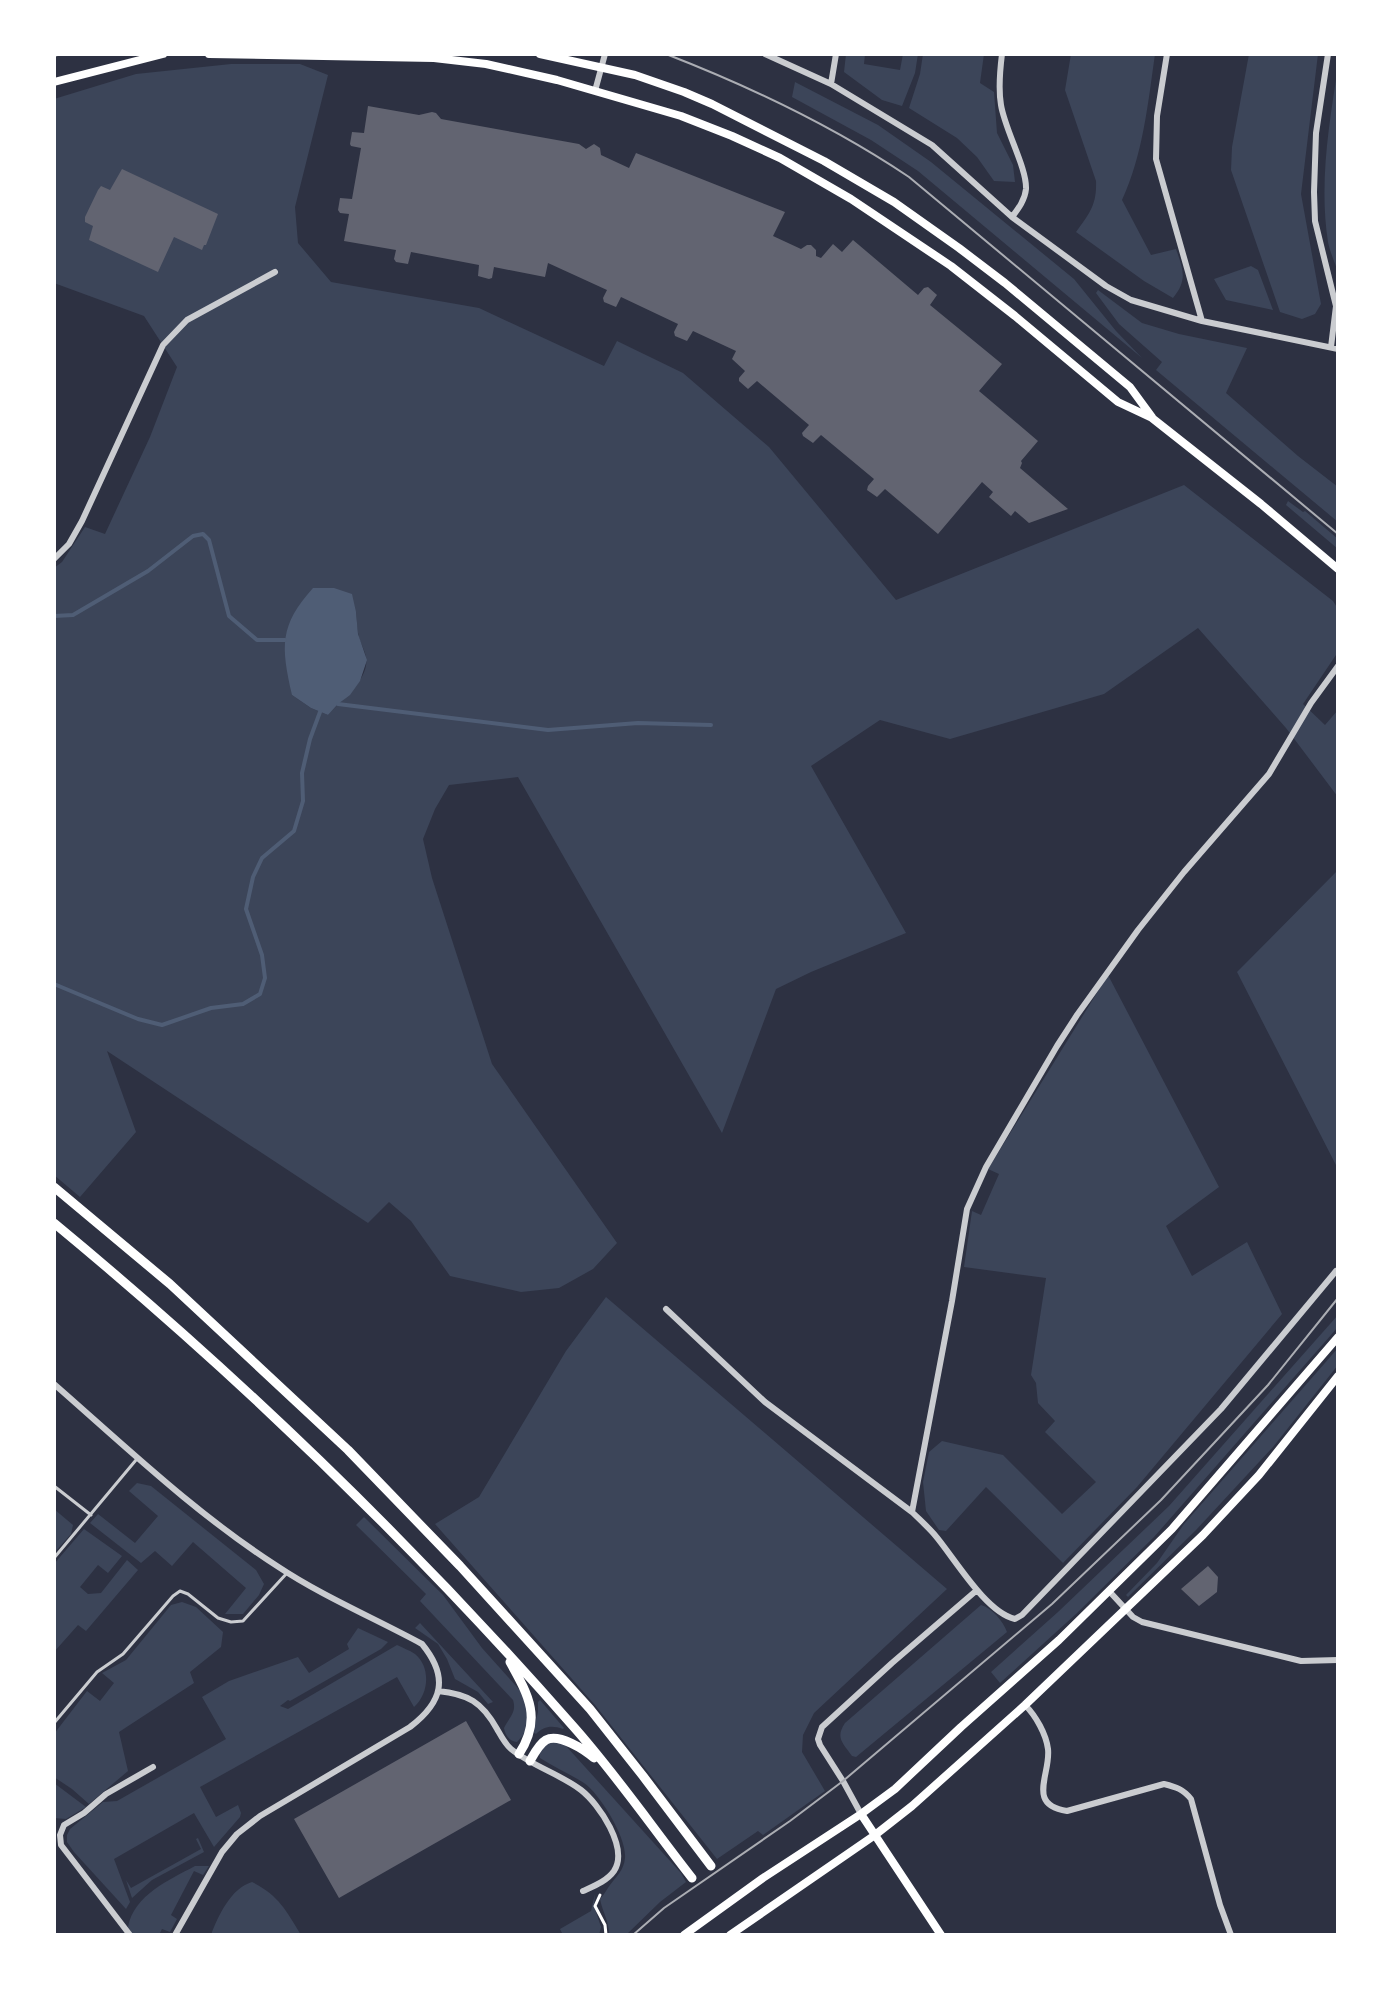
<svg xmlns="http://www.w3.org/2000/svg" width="1392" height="1989" font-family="'DejaVu Sans',sans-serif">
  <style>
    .green { fill: #3c4559; fill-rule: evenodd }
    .water { fill: #4f5d75 }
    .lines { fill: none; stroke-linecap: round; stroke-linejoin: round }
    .stream { stroke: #4f5d75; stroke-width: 4 }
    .building { fill: #626471 }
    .path { stroke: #fff; stroke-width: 3 }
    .service { stroke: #caccd0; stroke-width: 3 }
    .minor { stroke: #caccd0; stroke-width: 6 }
    .secondary { stroke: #fff; stroke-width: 8 }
    .primary { stroke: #fff; stroke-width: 9 }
    .tram { stroke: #abadb3; stroke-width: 2 }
  </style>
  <rect width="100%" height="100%" fill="#2d3142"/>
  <path class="green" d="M846 54H865L864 64 900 70 903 54H918L915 73 902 106 882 100 844 72Z
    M923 54H984L980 83 994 92 997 133 1013 165 1015 182 994 181 977 157 957 138 909 108 920 74Z
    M1071 54H1155C1148 103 1143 155 1122 200L1151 255 1176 249C1183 269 1188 280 1173 298L1144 281 1076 232C1089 214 1097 205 1096 181L1065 90Z
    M1249 54H1318L1301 194 1321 304 1315 314 1302 319 1280 312 1231 170 1232 147Z
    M231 64H300L328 75 295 207 298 243 331 282 479 308 604 366 617 341 683 373 769 447 896 600 1184 485 1333 601 1338 609V652L1303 704 1325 725 1338 710V797L1286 728 1198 628 1104 694 950 739 880 720 811 766 906 933 811 972 776 989 722 1133 518 777 449 785 435 809 423 839 432 878 492 1064 617 1243 593 1269 559 1288 521 1292 450 1276 411 1221 389 1202 368 1223 107 1051 136 1132 80 1197 54 1175V568L62 562 85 527 105 534 150 437 177 367 144 316 54 283V99L136 74ZM356 612C357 621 357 630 359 638 361 644 365 651 366 657 370 680 341 700 328 715L311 708 292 695Z
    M1338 67V272C1335 263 1330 252 1328 242 1319 184 1329 124 1338 67Z
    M795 82 878 125 931 162 1074 279 1116 331 1142 358 918 171 871 140 792 97Z
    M1251 266 1258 270 1273 310 1226 300 1214 279Z
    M1098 290 1142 323 1179 334 1247 348 1226 393 1298 456 1338 487V522L1156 370 1162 362 1119 324 1096 293Z
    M1288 501 1303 512 1305 511 1338 539V549L1286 505Z
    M1338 870V1169L1237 972Z
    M1108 975 1219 1187 1166 1226 1192 1276 1247 1242 1282 1314 1137 1487 1063 1563 986 1487 946 1531 939 1530 926 1511 923 1482 929 1452 942 1441 1003 1455 1062 1514 1096 1482 1045 1432 1055 1421 1038 1403 1036 1383 1031 1375 1046 1278 964 1267 972 1211 981 1215 999 1174 988 1169Z
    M606 1297 947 1589 814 1713 803 1735 802 1752 825 1791 763 1835 758 1831 717 1859 595 1705 435 1524 479 1497 566 1351Z
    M1338 1315V1327L1154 1537 1076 1614 1000 1683 991 1672 1058 1612 1169 1506Z
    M1338 1348V1365L1273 1447 1196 1530 1128 1597 1126 1595 1157 1563 1184 1524Z
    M137 1483 151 1486 256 1570 264 1584 259 1595 243 1614H225L246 1588 193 1542 172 1566 155 1551 141 1563 90 1523 98 1514 135 1543 158 1516 129 1491Z
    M54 1509 73 1525 71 1534 54 1553Z
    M364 1517 443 1595 482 1648 525 1696 528 1709 527 1723 525 1733 517 1742C509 1741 505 1735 504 1728 509 1717 517 1713 513 1700L420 1601 426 1594 356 1525Z
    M84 1529 122 1556 108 1573 98 1565 80 1587 88 1594 101 1593 127 1560 138 1570 86 1631 78 1625 54 1652V1564Z
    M182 1602 196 1607 223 1632 221 1647 190 1672 194 1683 119 1732 128 1771 89 1804 72 1789 54 1777V1734L87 1691 100 1701 114 1683 102 1673 126 1660 171 1605Z
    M981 1605C992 1608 1003 1621 1007 1632L856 1757 852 1756C843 1743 835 1738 845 1723Z
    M420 1623 493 1702 488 1704 478 1692 455 1679 447 1659 438 1644 415 1628Z
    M358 1628 388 1642 381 1649 290 1701 288 1700 280 1706 288 1709 397 1645C403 1648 409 1650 415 1654 431 1667 429 1694 414 1707L397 1677 200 1787 216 1817 238 1805 241 1813 240 1817 214 1847 194 1813 114 1859 130 1902 126 1909 74 1852 67 1842V1835L70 1829 103 1802 117 1801 226 1739 202 1697 229 1681 298 1657 309 1673 349 1649 347 1644Z
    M540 1700 564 1728 563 1729C552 1725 544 1726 536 1734L533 1732 538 1712V1702Z
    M557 1736 681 1873 686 1882 660 1902 626 1935H609C609 1920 603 1914 600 1899 604 1895 607 1889 610 1885 616 1877 624 1870 625 1858 627 1838 600 1794 584 1783 570 1774 554 1767 540 1758L539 1751Z
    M54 1783 86 1807 66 1819 54 1818Z
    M198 1838 204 1852 152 1880 132 1898 126 1880 131 1888 201 1849 196 1839Z
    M195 1866H209L203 1875 194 1871 171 1915 177 1919 170 1932 162 1929 159 1935H133L128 1927C134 1895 169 1880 195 1866Z
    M252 1882C278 1895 286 1910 301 1935H211C218 1916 231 1888 252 1882Z
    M595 1894 594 1906 601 1927 599 1935H563L560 1929 591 1911Z"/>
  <path class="water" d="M313 588H334L352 594 356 612 358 634 367 660 360 681 350 695 338 704 328 715 311 708 292 695C281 646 279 626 313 588Z"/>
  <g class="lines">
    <path class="stream" d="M54 616 73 615 148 571 193 536 203 534 209 540 229 616 257 640H285
      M338 704 548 730 638 723 711 725
      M54 984 138 1019 162 1025 211 1008 243 1004 260 994 265 978 262 955 246 909 253 877 262 858 294 831 303 801 302 773 310 739 320 712"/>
  </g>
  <path class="building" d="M368 106 419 115 432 112 436 113 441 119 579 144 586 149 594 144 600 148 601 155 629 168 636 153 785 212 773 236 801 249 807 245H811L816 250V256L821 258 833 244 842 252 853 240 918 295 924 288 928 287 937 295 930 305 1002 364 979 391 1038 441 1021 461 1022 463 1020 468 1068 509 1029 523 1015 511 1011 516 989 497 993 492 982 482 938 534 885 489 877 497 867 490 868 486 874 479 821 435 813 443 803 436 802 433 809 425 757 381 748 389 739 381V378L745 371 732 359 736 351 693 331 687 341 675 336 674 332 678 324 621 297 616 307 604 302 603 298 607 290 548 263 545 277 494 267 492 278 489 279 478 276 479 265 411 252 408 264 396 262 394 259 396 250 344 241 349 214 340 213 338 210 340 198 352 199 361 148 351 146 350 144 352 132 364 133Z
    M122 169 218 214 206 245H204L202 250 174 237 158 272 89 240 93 226 85 222V217L98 190 101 186 110 190Z
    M1208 1566 1218 1577 1217 1592 1199 1606 1181 1589Z
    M466 1721 511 1800 339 1898 294 1819Z"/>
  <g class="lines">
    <path class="path" d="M600 1895 595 1906 605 1925 606 1935"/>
    <path class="service" d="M54 1486 91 1515
      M54 1558 136 1460
      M54 1723 97 1672 123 1654 173 1596 180 1591 188 1594 218 1618 231 1622 243 1621 287 1573"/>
    <path class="minor" d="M765 54 831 84 932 145 1012 217 1106 286 1131 300 1202 321 1338 349
      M1002 54C1000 70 998 88 1001 105 1005 130 1027 168 1026 189 1025 200 1018 209 1012 217
      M1167 54 1157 116 1156 159 1202 321
      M1328 54 1316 133 1314 192 1315 221 1336 306 1331 347
      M831 84 836 54
      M595 91 605 54
      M54 559 69 544 82 521 163 345 187 320 275 272
      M1336 1271 1221 1409 1022 1615 1015 1619C985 1612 954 1557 934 1534 927 1526 919 1519 912 1512L952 1301 967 1209 986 1167 1057 1046 1077 1015 1138 930 1184 872 1269 774 1311 703 1338 666
      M666 1309 765 1402 912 1512
      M54 1384C126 1447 196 1514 277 1566 322 1596 374 1618 422 1644 449 1677 443 1702 410 1727L260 1816 237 1834 222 1852 175 1935
      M1109 1591 1133 1617 1142 1622 1301 1661 1338 1660
      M438 1691C468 1694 482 1702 497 1729 501 1736 505 1744 511 1749 532 1766 560 1774 581 1790 599 1804 629 1848 614 1871 607 1881 594 1886 583 1891
      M1025 1705C1036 1716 1046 1734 1048 1749 1051 1774 1026 1805 1067 1811L1164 1784C1176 1787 1183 1789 1191 1799L1220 1905 1231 1935
      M861 1814 843 1781 820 1745 818 1739 822 1727 892 1663 977 1590
      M130 1935 71 1858 61 1845 60 1835 64 1825 84 1813 106 1794 153 1767"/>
    <path class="secondary" d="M209 54 434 58 486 64 557 80 681 116 732 136 780 158 851 199 951 266 1015 316 1118 402 1152 418 1261 504 1338 569
      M540 54 635 75 684 92 712 104 824 161 894 202 959 248 1005 283 1130 387 1152 417
      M54 82 163 54
      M861 1814 941 1935
      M684 1935 763 1878 861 1814 895 1789 961 1727 1059 1640 1172 1529 1338 1337
      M730 1935 875 1835 912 1806 1025 1705 1203 1535 1259 1475 1338 1376"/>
    <path class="primary" d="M54 1187 170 1284 348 1450 460 1566 590 1709 643 1776 711 1866
      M54 1223C239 1376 413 1544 572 1725 615 1773 652 1827 692 1878
      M510 1662C529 1696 542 1719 519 1754
      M530 1761C534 1754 539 1744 546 1740 559 1733 585 1750 594 1758"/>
    <path class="tram" d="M666 54C751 87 833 126 909 177L1338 534
      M54 56 61 54
      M633 1935 664 1908 790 1821 843 1781 1052 1604 1161 1500 1268 1385 1338 1298"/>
  </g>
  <rect width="1392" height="1989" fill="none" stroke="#ffffff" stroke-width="112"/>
</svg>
